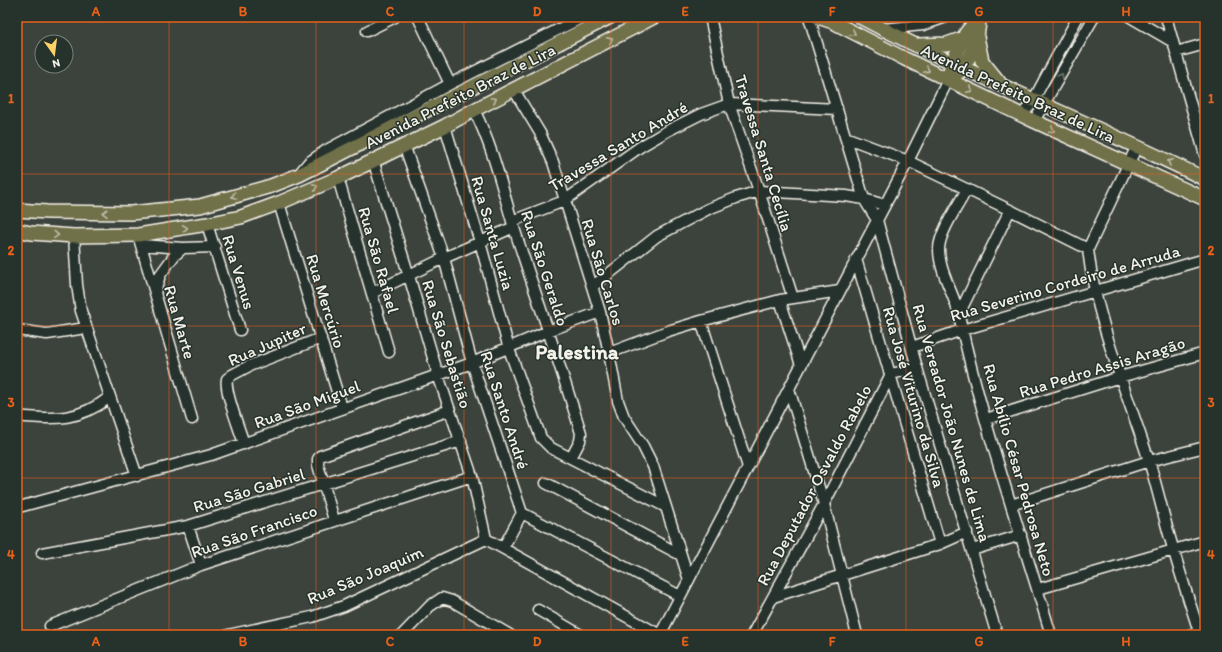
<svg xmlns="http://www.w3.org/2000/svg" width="1222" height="652" font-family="Itim,sans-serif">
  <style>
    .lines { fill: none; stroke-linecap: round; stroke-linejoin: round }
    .minor-casing { stroke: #f4f1e8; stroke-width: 13 }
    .major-casing { stroke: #f4f1e8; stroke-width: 16 }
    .minor { stroke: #26332d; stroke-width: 10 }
    .major { stroke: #70704a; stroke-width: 13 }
    .oneway { stroke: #bfbda9 }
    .oneway2 { stroke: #6e766e }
    .grid { fill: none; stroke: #e96117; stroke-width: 1; stroke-opacity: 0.55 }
    .labels { text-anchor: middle; stroke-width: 3; stroke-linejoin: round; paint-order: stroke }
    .street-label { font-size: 17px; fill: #f4f1e8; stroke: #26332d }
    .district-label { font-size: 21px; font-weight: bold; fill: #f4f1e8; stroke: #26332d }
    .neatline { fill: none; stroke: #e96117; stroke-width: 1.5 }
    .grid-label { font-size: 13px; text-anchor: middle; font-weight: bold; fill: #e96117 }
  </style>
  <rect width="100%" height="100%" fill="#3c433c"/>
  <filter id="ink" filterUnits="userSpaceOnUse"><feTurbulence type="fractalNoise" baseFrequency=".025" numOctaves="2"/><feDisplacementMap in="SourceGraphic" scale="8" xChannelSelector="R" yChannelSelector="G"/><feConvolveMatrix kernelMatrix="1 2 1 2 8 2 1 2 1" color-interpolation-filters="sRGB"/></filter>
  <g filter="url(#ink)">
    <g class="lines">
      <g class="minor-casing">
        <path id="minor" d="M418 17 450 84
          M710 17 729 104 759 191 793 298
          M809 17 864 199 877 220 917 368 997 635
          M1130 17 1173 42
          M1166 17 1205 155
          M883 29 923 25 946 17
          M367 31 395 17
          M1176 52 1205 44
          M514 90 540 133 553 162 600 312 609 353 618 401 624 417 643 446 653 466 689 580
          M474 110C493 147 502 188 514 228 536 296 560 364 581 433L580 441 571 458
          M1022 116 1034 99 1078 17
          M1034 121 1094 17
          M445 126 480 242 509 349 541 438 551 448 666 507
          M845 137 908 161 1010 210 1088 249
          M404 145 444 258 472 363 522 513 680 596
          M1137 146 1088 249C1096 321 1127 392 1149 461 1158 490 1164 519 1173 548 1181 577 1191 606 1200 635
          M373 160 409 276 438 375 472 476 486 539
          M299 174 309 162 325 151 450 84 583 17
          M338 178 389 352
          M967 189C959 204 939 233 939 249 939 272 954 293 959 315 982 424 1020 529 1051 635
          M279 203 342 408
          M512 221 564 201 640 147 669 130 701 114 729 104 837 109
          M207 224 240 330
          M138 235 192 419
          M74 236 77 285 81 311 137 476
          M141 245 183 248
          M856 259 940 544
          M592 287 657 236 708 209 736 198 759 191 846 196 864 199 885 205
          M155 293 160 275 174 256 183 248 215 247
          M372 293 444 258 514 227
          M780 300 801 365
          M959 314 1010 210
          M701 321 748 467
          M17 330 47 334 86 328
          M912 347 962 330 1205 259
          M609 353 668 331 701 321 780 300 840 291
          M789 389 824 504 857 635
          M17 416C54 420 79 421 110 397
          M986 419 1120 377 1205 353
          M244 444C240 430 224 391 227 379L232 375 249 366 321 338
          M546 483 679 554
          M1011 505 1149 461 1205 447
          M19 507 211 455 472 363 548 331 600 312
          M334 520 318 465V459L320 456 450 410
          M188 526 201 565
          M486 539 660 635
          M503 548 522 513
          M972 550 1021 535
          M42 553 188 526 461 441
          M1038 589 1205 541
          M773 597 940 544 967 532
          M538 610 581 635
          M50 626 201 565 472 476
          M228 635 312 617 344 606 486 539
          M402 635 430 606 442 598 452 601 510 635
          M660 635 908 161 948 80
          M752 635 824 504 891 374 917 368
          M1190 635 1205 630"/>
      </g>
      <g class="major-casing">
        <path id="major" d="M818 17 833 22 905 59 1034 121 1205 199
          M860 17C972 76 1091 123 1205 179
          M977 37 982 61 999 82
          M918 45 947 44 964 38
          M950 71 952 63 966 33 979 17
          M958 73C971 60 979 37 979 18
          M17 210 47 212 131 213 200 206 271 186 299 175 610 17
          M17 230 31 233 74 236 138 235 207 224 241 217 279 203 338 178 445 126 474 110 654 17"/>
      </g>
      <use href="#minor" class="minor"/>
      <use href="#major" class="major"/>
    </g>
    <defs><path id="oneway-chevron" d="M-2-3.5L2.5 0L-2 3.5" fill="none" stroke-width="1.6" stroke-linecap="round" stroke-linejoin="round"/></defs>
    <g class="oneway">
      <use href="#oneway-chevron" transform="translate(853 33) rotate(27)"/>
      <use href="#oneway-chevron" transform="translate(610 40) rotate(-27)"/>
      <use href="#oneway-chevron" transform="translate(927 70) rotate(26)"/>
      <use href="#oneway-chevron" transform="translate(970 90) rotate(26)"/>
      <use href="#oneway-chevron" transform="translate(494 100) rotate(-27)"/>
      <use href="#oneway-chevron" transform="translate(1052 130) rotate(25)"/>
      <use href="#oneway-chevron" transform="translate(1170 162) rotate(-154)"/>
      <use href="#oneway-chevron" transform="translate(315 187) rotate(-22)"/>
      <use href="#oneway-chevron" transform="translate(234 196) rotate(164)"/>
      <use href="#oneway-chevron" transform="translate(105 213) rotate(179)"/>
      <use href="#oneway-chevron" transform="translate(185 228) rotate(-8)"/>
      <use href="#oneway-chevron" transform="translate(56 235) rotate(4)"/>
    </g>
    <use class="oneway2" href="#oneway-chevron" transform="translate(1061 76) rotate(-61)"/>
  </g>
  <path class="grid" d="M169 17V635M316 17V635M464 17V635M611 17V635M758 17V635M906 17V635M1053 17V635M17 174H1205M17 326H1205M17 478H1205"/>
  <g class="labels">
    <g class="street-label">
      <text transform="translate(1018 93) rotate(25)" y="6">Avenida Prefeito Braz de Lira</text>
      <text transform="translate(460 96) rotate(-27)" y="6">Avenida Prefeito Braz de Lira</text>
      <text transform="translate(618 146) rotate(-31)" y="6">Travessa Santo André</text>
      <text transform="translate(764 153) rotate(73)" y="6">Travessa Santa Cecília</text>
      <text transform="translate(493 233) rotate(74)" y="6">Rua Santa Luzia</text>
      <text transform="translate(379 260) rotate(74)" y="6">Rua São Rafael</text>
      <text transform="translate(545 268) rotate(72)" y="6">Rua São Geraldo</text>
      <text transform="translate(239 272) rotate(73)" y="6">Rua Venus</text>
      <text transform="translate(603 272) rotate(73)" y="6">Rua São Carlos</text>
      <text transform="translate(1065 283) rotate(-16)" y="6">Rua Severino Cordeiro de Arruda</text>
      <text transform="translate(326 301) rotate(73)" y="6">Rua Mercúrio</text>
      <text transform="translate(180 322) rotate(74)" y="6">Rua Marte</text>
      <text transform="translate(267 344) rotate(-24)" y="6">Rua Jupiter</text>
      <text transform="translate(447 344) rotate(73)" y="6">Rua São Sebastião</text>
      <text transform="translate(1102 367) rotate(-17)" y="6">Rua Pedro Assis Aragão</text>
      <text transform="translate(914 397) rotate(74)" y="6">Rua José Viturino da Silva</text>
      <text transform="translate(307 404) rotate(-20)" y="6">Rua São Miguel</text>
      <text transform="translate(505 410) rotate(72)" y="6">Rua Santo André</text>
      <text transform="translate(952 423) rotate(74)" y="6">Rua Vereador João Nunes de Lima</text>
      <text transform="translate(1019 470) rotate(74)" y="6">Rua Abílio César Pedrosa Neto</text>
      <text transform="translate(814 485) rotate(-62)" y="6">Rua Deputador Osvaldo Rabelo</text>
      <text transform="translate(249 490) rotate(-17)" y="6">Rua São Gabriel</text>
      <text transform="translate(254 531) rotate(-19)" y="6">Rua São Francisco</text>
      <text transform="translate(365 575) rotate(-23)" y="6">Rua São Joaquim</text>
    </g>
    <g class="district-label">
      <text x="577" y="359">Palestina</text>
    </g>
  </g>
  <rect width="1222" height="652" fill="none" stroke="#26332d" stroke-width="44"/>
  <g transform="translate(54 54) rotate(166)"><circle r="19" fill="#26332d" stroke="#787f78"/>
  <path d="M0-3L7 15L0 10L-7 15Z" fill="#ffd166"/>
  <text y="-6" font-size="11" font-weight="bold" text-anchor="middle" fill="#f4f1e8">N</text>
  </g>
  <rect x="22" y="22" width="1178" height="608" class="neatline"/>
  <g class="grid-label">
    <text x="96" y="16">A</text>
    <text x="243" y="16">B</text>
    <text x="390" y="16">C</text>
    <text x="537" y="16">D</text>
    <text x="685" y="16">E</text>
    <text x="832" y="16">F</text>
    <text x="979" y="16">G</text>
    <text x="1126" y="16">H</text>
    <text x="11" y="103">1</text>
    <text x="1211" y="103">1</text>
    <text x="11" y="255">2</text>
    <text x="1211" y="255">2</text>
    <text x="11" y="407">3</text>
    <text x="1211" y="407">3</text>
    <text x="11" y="559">4</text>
    <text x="1211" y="559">4</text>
    <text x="96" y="646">A</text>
    <text x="243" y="646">B</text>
    <text x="390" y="646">C</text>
    <text x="537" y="646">D</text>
    <text x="685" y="646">E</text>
    <text x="832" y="646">F</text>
    <text x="979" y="646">G</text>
    <text x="1126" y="646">H</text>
  </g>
</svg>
